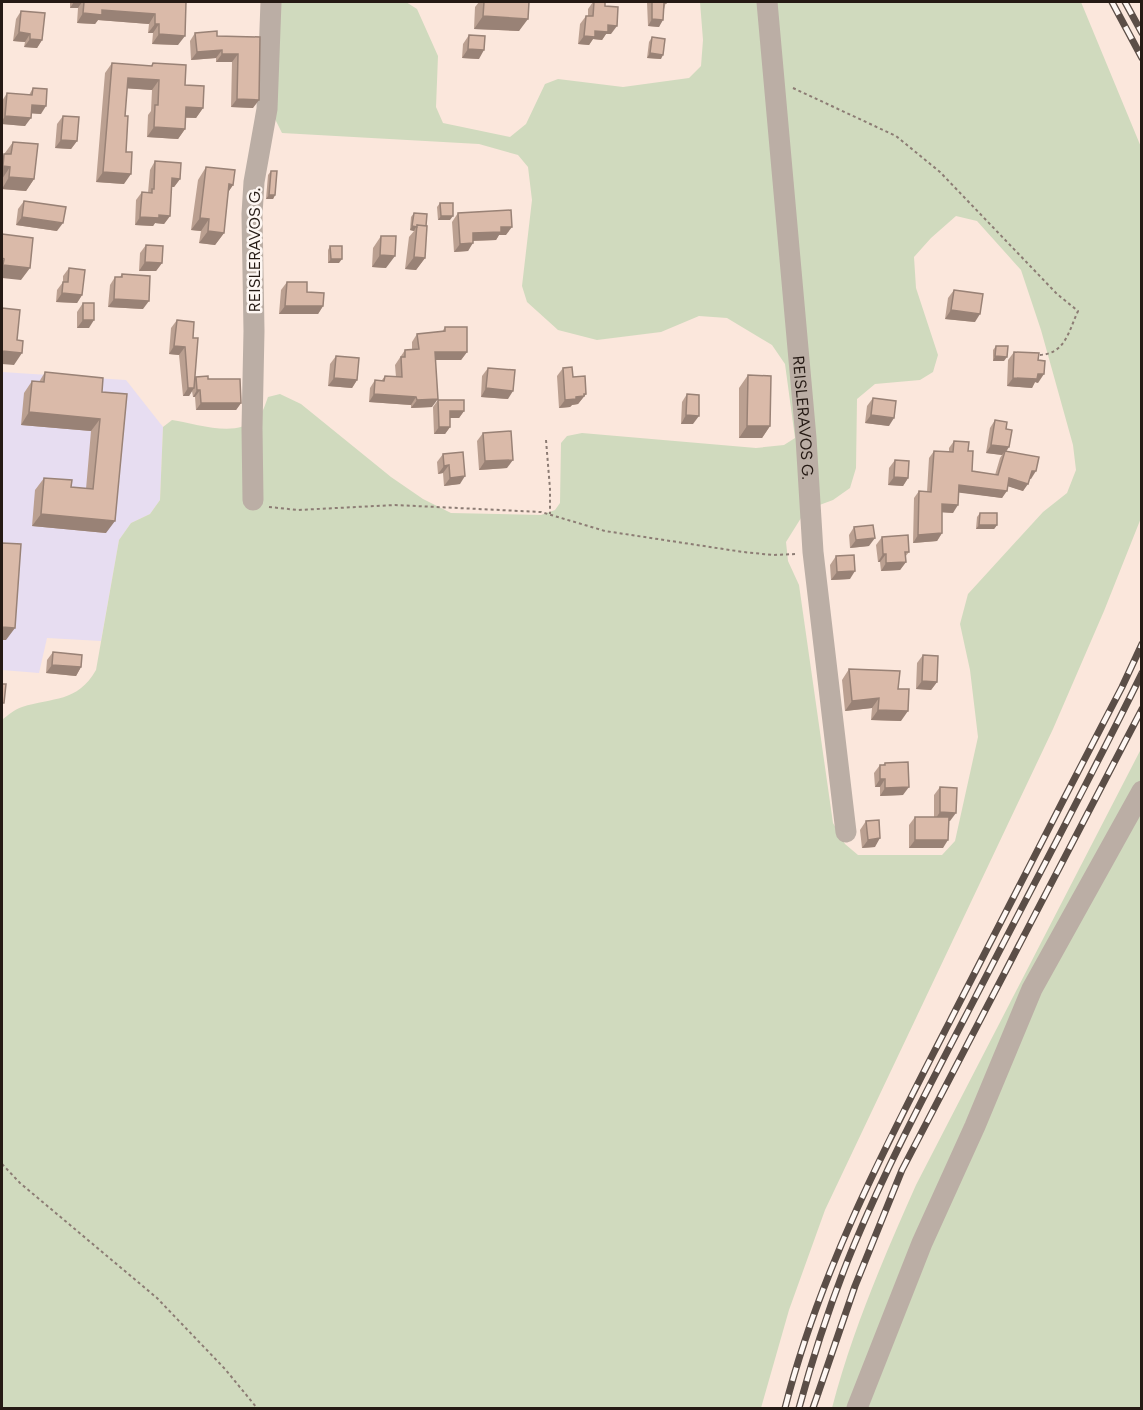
<svg xmlns="http://www.w3.org/2000/svg" width="1143" height="1410" font-family="Figtree,sans-serif">
  <style>
    .education { fill: #e7ddf1 }
    .green { fill: #d0dabe; fill-rule: evenodd }
    .lines { fill: none; stroke-linecap: round; stroke-linejoin: round }
    .path { stroke: #8c7c74; stroke-width: 2; stroke-dasharray: 3 3; stroke-linecap: butt }
    .minor { stroke: #bbaea5; stroke-width: 21 }
    .rail-casing { stroke: #5b4e47; stroke-width: 7 }
    .rail { stroke: #fef7f3; stroke-width: 4.5; stroke-dasharray: 14; stroke-linecap: butt }
    .wall { fill: #bba091 }
    .shaded-wall { fill: #998276 }
    .building { fill: #dabaa9; stroke: #998276; stroke-width: 1.5 }
    .labels { text-anchor: middle; stroke-width: 5; stroke-linejoin: round; paint-order: stroke }
    .street-label { font-size: 16px; fill: #251a14; stroke: #fef7f3 }
  </style>
  <rect width="100%" height="100%" fill="#fbe7dc"/>
  <path class="education" d="M2 372 126 380 163 427 160 500 150 514 131 523 119 540 101 641 47 638 39 673 2 670Z"/>
  <path class="green" d="M280 2H406L417 9 438 56 436 107 443 123 510 137 526 124 545 84 558 79 623 87 689 78 701 66 703 40 700 2H1081L1141 147V518L1104 611 1053 729 825 1210 789 1310 761 1408H2V720C8 715 15 709 22 707 53 697 77 703 96 670L119 540 131 523 150 514 160 500 163 427 172 420C198 424 241 440 260 415 264 410 266 402 268 397L280 394 301 404 391 477 423 499 451 513 541 515 555 510 560 503 561 443 567 436 582 433 756 448 784 445 795 438 785 364 772 345 727 318 699 316 661 332 597 340 558 330 527 302 522 286 532 200 528 167 518 155 479 144 282 133 275 119ZM956 216 977 221 1021 270 1041 330 1073 445 1076 470 1067 493 1043 512 968 594 960 624 970 670 978 737 955 841 942 855H858L845 844 833 823 799 585 788 561 786 542 806 510 833 500 850 488 856 468 857 399 875 384 920 380 933 372 938 355 916 288 914 257 931 238Z
    M1141 749V1408H832C852 1331 884 1257 916 1185Z"/>
  <g class="lines">
    <path class="path" d="M793 88 896 136 940 172 1057 294 1078 311C1068 333 1065 355 1037 355
      M546 440 550 489V514
      M269 507 298 510 395 505 541 512 605 531 743 552 773 555 795 554
      M2 1164 20 1183 157 1298 225 1369 257 1408"/>
    <g class="minor">
      <path id="s1" d="M767 2 806 438 813 552 846 832"/>
      <path d="M253 500 252 428 254 331 252 214 254 182 267 109 271 2"/>
      <path d="M857 1408 922 1243 975 1126 1032 989 1142 791"/>
    </g>
    <g class="rail-casing">
      <path id="rail" d="M1112 2 1142 58
        M1125 2 1142 33
        M785 1408C820 1271 885 1147 950 1021 1007 910 1064 798 1122 687L1142 644
        M799 1408C814 1353 832 1298 854 1245 889 1161 932 1081 974 1000 1030 891 1088 783 1142 673
        M813 1408 855 1286 902 1170 1142 709"/>
    </g>
    <use href="#rail" class="rail"/>
  </g>
  <path class="wall" d="M70 2H180L178 45 152 44 153 33H148L149 24 98 20 95 24 77 23 78 8H70Z
    M479 2H529L519 31 474 29 475 7Z
    M593 2 605 6 611 34H606L602 40 593 39 589 45 578 44 580 24 586 16H588V9Z
    M647 2H666L659 27 648 26Z
    M21 11 42 40 37 48 24 47 25 42 13 41 16 19Z
    M195 33 217 36 260 37 253 108 231 107 232 62H216V58L191 60 190 41Z
    M469 35 479 59 462 58 463 44Z
    M652 37 661 59 647 58 649 42Z
    M112 63 151 66 153 63 185 85 203 108 196 118H185V129L178 139 147 137 148 115 151 111 152 90 127 88 125 116 124 184 96 182 105 73Z
    M33 88 41 114 31 113 25 126 2 124V101L7 93 29 95Z
    M63 116 77 141 71 149 55 148 57 124Z
    M13 142 34 179 26 191 2 189V157Z
    M155 161 180 179 174 187H171L170 216 164 224 155 223 153 226 135 225 136 200 142 192 148 193 150 170Z
    M206 167 233 185 228 192 224 233 215 245 199 243 201 231 191 230 198 180Z
    M271 171 275 195 273 199H266L268 175Z
    M24 201 57 231 16 225 18 209Z
    M440 203 450 220H438L437 207Z
    M414 213 426 226 425 258 416 270 405 269 409 237 414 231 410 230 411 217Z
    M458 213 506 235H499L496 240 473 241 468 251 454 252 452 222Z
    M381 236 386 268 372 267 373 248Z
    M146 245 162 263 156 271H139L140 253Z
    M330 246 339 263H328V250Z
    M69 268 82 295 77 303 56 302 57 290 63 282V276Z
    M122 274 143 309 108 307 110 285 115 277H120Z
    M287 282 307 292 323 306 318 314H279L281 290Z
    M954 290 975 322 945 319 948 298Z
    M83 303 89 328H77V312Z
    M177 320 193 338 195 379 196 377 208 379 241 403 236 410H196L195 397H193L192 391 189 396H183L179 355 169 354 171 328Z
    M445 327 467 352 461 360H435L432 407 411 408V405L369 402 370 388 375 380H382L385 376 396 377 395 365 405 350H412V342L417 334 442 332Z
    M996 346 1004 361H993V350Z
    M1014 352 1038 383 1035 382 1032 388 1007 386 1008 360Z
    M336 356 357 380 352 388 328 386 330 364Z
    M488 368 508 399 481 397 482 376Z
    M563 368 573 377 586 394 578 404 572 405 570 407 559 408 557 376Z
    M45 372 102 392 106 533 32 526 35 490 44 478 71 487 86 489 91 431 21 425 24 393 32 381 39 382Z
    M748 375 770 426 762 438H739V388Z
    M687 394 693 424H681L682 402Z
    M873 398 889 426 865 423 867 406Z
    M438 400 464 411 459 418H450V427L445 434H434L433 407Z
    M995 420 1006 429V451L1031 479 1029 478 1023 491 1008 486 1002 498 959 492 953 513 942 512V533L937 541 913 543 914 498 919 491 927 492 929 458 934 451 949 452V448L954 441 968 451 972 471 995 475 1000 458 1002 455 986 453 990 428Z
    M483 433 507 468 479 470 477 441Z
    M443 454 460 484 444 486 443 473 438 474 437 462Z
    M895 460 908 478 903 486 888 485 889 468Z
    M980 513 997 525 994 529H976L977 517Z
    M854 527 869 546 850 548 849 535Z
    M882 537 909 552 905 557 906 562 900 570 881 571 880 562H878L876 545Z
    M836 556 850 579 831 580 830 565Z
    M53 652 81 667 76 676 46 673 47 660Z
    M923 655 937 682 931 690 916 689 917 663Z
    M849 669 898 689 901 721 871 720 872 708 845 711 842 680Z
    M885 763 903 795 880 796V787H875L874 773 880 765H883Z
    M940 787 950 821H949L943 848H909V825L915 817H934V795Z
    M866 821 875 847 862 848 860 830Z"/>
  <path class="shaded-wall" d="M74 2H82L78 8H70Z
    M102 10 155 14 149 24 98 20 95 24 77 23 83 13Z
    M483 16 528 19 519 31 474 29Z
    M652 19 663 20 659 27 648 26Z
    M155 24H159L153 33H148Z
    M608 25 617 26 611 34H606L602 40 593 39 589 45 578 44 584 36Z
    M19 32 30 34 25 42 13 41Z
    M159 34 185 36 178 45 152 44Z
    M30 39 42 40 37 48 24 47Z
    M468 49 484 50 479 59 462 58Z
    M222 50 216 58 191 60 197 52Z
    M650 53 663 55 661 59 647 58Z
    M222 54H238L232 62H216Z
    M128 78 159 80 152 90 121 88Z
    M237 99 259 100 253 108 231 107Z
    M32 105 46 106 41 114 26 113Z
    M186 107 203 108 196 118 179 117Z
    M5 116 31 118 25 126 2 124V121Z
    M154 127 185 129 178 139 147 137Z
    M61 140 77 141 71 149 55 148Z
    M3 166 10 167 2 179V168Z
    M103 172 131 174 124 184 96 182Z
    M9 177 34 179 26 191 2 189Z
    M172 178 180 179 174 187H166Z
    M229 184 233 185 225 197Z
    M269 195H275L273 199H266Z
    M159 215 170 216 164 224 155 223 153 226 135 225 140 217Z
    M441 216H453L450 220H438Z
    M22 217 63 223 57 231 16 225Z
    M200 218 209 219 201 231 191 230Z
    M412 226 416 227 414 231 410 230Z
    M501 227H512L506 235H499L496 240 467 241 473 233Z
    M208 231 224 233 215 245 199 243Z
    M473 243 468 251 454 252 460 244Z
    M380 255 395 256 386 268 372 267Z
    M414 257 425 258 416 270 405 269Z
    M331 259H342L339 263H328Z
    M145 262 162 263 156 271H139Z
    M3 265 30 268 21 280 2 278V267Z
    M62 293 82 295 77 303 56 302Z
    M114 299 149 301 143 309 108 307Z
    M285 306H323L318 314H279Z
    M951 310 980 314 975 322 945 319Z
    M83 320H94L89 328H77Z
    M174 346 185 347 179 355 169 354Z
    M2 351 22 353 14 365 2 364Z
    M435 352H467L461 360H429Z
    M995 356 1007 357 1004 361H993Z
    M1038 374H1044L1038 383 1035 382 1032 388 1007 386 1013 378Z
    M334 378 357 380 352 388 328 386Z
    M188 388H194L189 396H183Z
    M486 388 513 391 508 399 481 397Z
    M197 390H200L195 397H193Z
    M374 394 416 397 411 405 369 402Z
    M586 394 578 404 572 405 570 407 559 408 565 400Z
    M438 399 432 407 411 408 417 400Z
    M201 403H241L236 410H196Z
    M450 411H464L459 418H445Z
    M29 412 100 419 91 431 21 425Z
    M686 415 699 416 693 424H681Z
    M871 415 894 418 889 426 865 423Z
    M747 426H770L762 438H739Z
    M439 427H450L445 434H434Z
    M991 445 1009 447 1004 455 1005 451 1002 455 986 453Z
    M513 460 507 468 479 470 485 461Z
    M449 465 443 473 438 474 444 466Z
    M1032 471H1036L1031 479 1027 478Z
    M465 476 460 484 444 486 450 478Z
    M894 477 908 478 903 486 888 485Z
    M1009 478 1028 484 1023 491 1004 485Z
    M959 485 1007 491 1002 498 954 492Z
    M942 504 958 505 953 513 937 512Z
    M41 514 115 521 106 533 32 526Z
    M979 525H997L994 529H976Z
    M942 533 937 541 913 543 918 535Z
    M875 538 869 546 850 548 856 540Z
    M883 554H886L880 562H878Z
    M906 562 900 570 881 571 886 563Z
    M855 571 850 579 831 580 837 572Z
    M2 627 15 628 6 640H2Z
    M52 665 81 667 76 676 46 673Z
    M922 681 937 682 931 690 916 689Z
    M879 698 872 708 845 711 852 701Z
    M878 710 908 711 901 721 871 720Z
    M880 779H885L880 787H875Z
    M909 787 903 795 880 796 885 788Z
    M940 812 956 813 950 821H934Z
    M880 838 875 847 862 848 868 840Z
    M915 840H948L943 848H909Z"/>
  <path class="building" d="M84 2H186L185 36 159 34V24H155V14L102 10V15L83 13Z
    M484 2H529L528 19 483 16Z
    M594 2H605V6L618 7 617 26 608 25V32L595 31V37L584 36 586 16H593Z
    M652 2H666V3H664L663 20 652 19Z
    M21 11 45 13 42 40 30 39V34L19 32Z
    M217 31V36L260 37 259 100 237 99 238 54H222V50L197 52 195 33Z
    M469 35 485 36 484 50 468 49Z
    M652 37 665 39 663 55 650 53Z
    M112 63 152 66 153 63 186 65 185 85 204 86 203 108 186 107 185 129 154 127 155 105H158L159 80 128 78 125 116H128L126 152H132L131 174 103 172Z
    M33 88 47 89 46 106 32 105 31 118 5 116 7 93 32 95Z
    M63 116 79 117 77 141 61 140Z
    M13 142 38 144 34 179 9 177 10 167 3 166 4 154H11Z
    M155 161 181 163 180 179 172 178 170 216 159 215V218L140 217 142 192 152 193V189H154Z
    M206 167 235 170 233 185 229 184 224 233 208 231 209 219 200 218Z
    M271 171H277L275 195H269Z
    M24 201 66 207 63 223 22 217Z
    M440 203H453V216H441Z
    M511 210 512 227H501V232L473 233V243L460 244 458 213Z
    M414 213 427 214 426 226 417 225V227L412 226Z
    M417 225 427 226 425 258 414 257Z
    M2 234 33 238 30 268 3 265 4 259 2 258Z
    M381 236H396L395 256 380 255Z
    M146 245 163 246 162 263 145 262Z
    M330 246H342V259H331Z
    M69 268 85 270 82 295 62 293 63 282H68Z
    M122 274 150 276 149 301 114 299 115 277H122Z
    M287 282H307V292L324 293 323 306H285Z
    M954 290 983 294 980 314 951 310Z
    M83 303H94V320H83Z
    M2 308 20 310 17 340 23 341 22 353 2 351Z
    M177 320 194 322 193 338H198L194 388H188L185 347 174 346Z
    M445 327H467V352H435L438 399 417 400 416 397 374 394 375 380 384 381 385 376 402 377 401 357H405V350L419 349 417 334 445 331Z
    M996 346H1008L1007 357 995 356Z
    M1014 352 1039 353 1038 360 1045 361 1044 374H1038L1037 379 1013 378Z
    M336 356 359 358 357 380 334 378Z
    M572 367 573 377 585 376 586 394H584V396L576 397V399L565 400 563 368Z
    M488 368 515 370 513 391 486 388Z
    M45 372 103 378 102 392 127 394 115 521 41 514 44 478 72 480 71 487 93 489 100 419 29 412 32 381 44 382Z
    M748 375 771 376 770 426H747Z
    M208 376V379H240L241 403H201L200 390H197L196 377Z
    M687 394 699 395V416L686 415Z
    M873 398 896 401 894 418 871 415Z
    M438 400H464V411H450V427H439Z
    M995 420 1007 422 1006 429 1012 430 1009 447 991 445Z
    M511 431 513 460 485 461 483 433Z
    M954 441 969 442 968 451H973L972 471 998 475 1005 451 1039 457 1036 471H1032L1028 484 1009 478 1007 491 959 485 958 505 942 504V533L918 535 919 491 931 492 934 451 953 452Z
    M463 452 465 476 450 478 449 465 444 466 443 454Z
    M895 460 909 461 908 478 894 477Z
    M980 513H997V525H979Z
    M873 525 875 538 856 540 854 527Z
    M908 535 909 552H905L906 562 886 563V554H883L882 537Z
    M2 543 21 544 15 628 2 627Z
    M854 555 855 571 837 572 836 556Z
    M53 652 82 655 81 667 52 665Z
    M923 655 938 656 937 682 922 681Z
    M849 669 900 671 898 689H909L908 711 878 710 879 698 852 701Z
    M2 684H6L4 703H2Z
    M908 762 909 787 885 788V779H880V765H885V763Z
    M940 787 957 788 956 813 940 812Z
    M915 817H949L948 840H915Z
    M879 820 880 838 868 840 866 821Z"/>
  <g class="labels">
    <g class="street-label">
      <text transform="translate(254 250) rotate(-90)" y="6">REISLERAVOS G.</text>
      <text dy="6" stroke="none"><textPath href="#s1" startOffset="417">REISLERAVOS G.</textPath></text>
    </g>
  </g>
  <rect width="1143" height="1410" fill="none" stroke="#251a14" stroke-width="6"/>
</svg>
